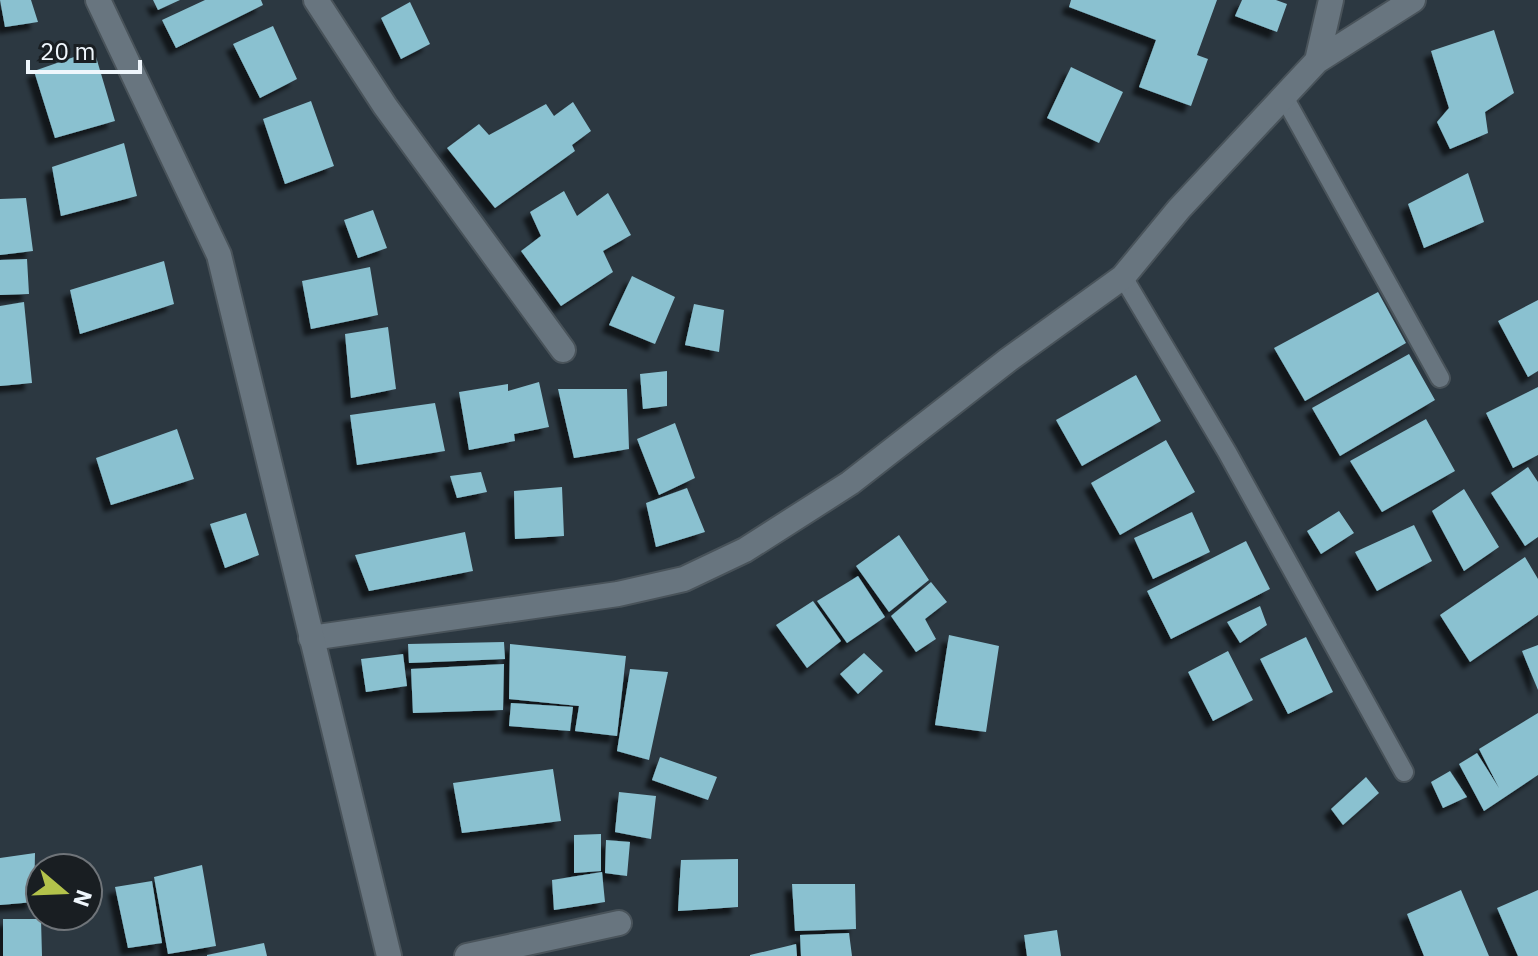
<svg xmlns="http://www.w3.org/2000/svg" width="1538" height="956" font-family="'IBM Plex Sans',sans-serif">
  <style>
    .building { fill: #8ac1d0; filter: url(#shadow) }
    .lines { fill: none; stroke-linecap: round; stroke-linejoin: round }
    .lane-casing { stroke: #49535a; stroke-width: 22 }
    .street-casing { stroke: #49535a; stroke-width: 28 }
    .secondary-casing { stroke: #49535a; stroke-width: 28 }
    .lane { stroke: #68757f; stroke-width: 18 }
    .street { stroke: #68757f; stroke-width: 24 }
    .secondary { stroke: #68757f; stroke-width: 24 }
  </style>
  <defs>
    <filter id="shadow"><feDropShadow dx="-7" dy="7" stdDeviation="2" flood-color="#0009"/></filter>
  </defs>
  <rect width="100%" height="100%" fill="#2c3841"/>
  <path class="building" d="M0 0H31L38 22 5 27Z
    M153 0H180L158 10Z
    M205 0H261L263 5 176 48 162 20Z
    M1071 0H1217L1197 55 1208 59 1191 106 1139 87 1156 40 1069 7Z
    M1242 0H1276L1287 4 1277 32 1235 16Z
    M410 2 430 44 401 59 381 18Z
    M273 26 297 79 260 98 233 44Z
    M1494 30 1514 93 1485 112 1488 133 1450 149 1437 122 1449 108 1431 51Z
    M94 50 115 121 55 138 34 71Z
    M1071 67 1123 92 1099 143 1047 118Z
    M311 101 334 166 285 184 263 119Z
    M573 102 591 131 572 145 575 151 495 208 447 148 479 124 489 135 546 104 554 116Z
    M124 143 137 196 61 216 52 167Z
    M1468 173 1484 222 1424 248 1408 204Z
    M564 191 577 216 608 193 631 235 603 251 613 272 561 306 521 251 541 236 530 212Z
    M26 198 33 251 0 255V199Z
    M373 210 387 248 358 258 344 220Z
    M27 259 29 294 0 295V260Z
    M164 261 174 304 80 334 70 290Z
    M370 267 378 315 311 329 302 281Z
    M632 276 675 297 655 344 609 325Z
    M1378 292 1406 343 1305 401 1274 348Z
    M1538 300V371L1528 377 1498 321Z
    M24 302 32 383 0 386V306Z
    M694 304 724 310 719 352 685 345Z
    M388 327 396 389 351 398 345 334Z
    M1409 354 1435 400 1340 456 1312 408Z
    M667 371V406L643 409 640 374Z
    M1136 375 1161 421 1082 466 1056 420Z
    M539 382 549 427 514 434 515 441 469 450 459 392 508 384V391Z
    M1538 387V455L1513 468 1486 413Z
    M558 389H627L629 449 574 458Z
    M435 403 445 451 357 465 350 415Z
    M1426 419 1455 471 1382 512 1350 461Z
    M675 423 695 478 659 495 637 439Z
    M177 429 194 479 111 505 96 458Z
    M1166 440 1195 492 1120 535 1091 483Z
    M1528 467 1538 482V537L1525 546 1491 493Z
    M481 472 487 492 457 498 450 476Z
    M562 487 564 536 515 539 514 491Z
    M687 488 705 532 656 547 646 503Z
    M1464 489 1499 547 1464 571 1432 511Z
    M1339 511 1354 533 1321 554 1307 531Z
    M1192 512 1210 552 1153 579 1134 538Z
    M246 513 259 555 225 568 210 524Z
    M1414 525 1432 561 1377 591 1355 552Z
    M465 532 473 571 369 591 355 555Z
    M899 535 929 580 889 612 856 566Z
    M1246 541 1270 589 1171 639 1147 591Z
    M1525 557 1538 579V615L1470 662 1440 615Z
    M858 576 885 617 847 643 817 601Z
    M931 582 947 602 925 619 936 639 916 652 891 616Z
    M813 601 841 641 807 668 776 625Z
    M1260 606 1267 625 1240 643 1227 622Z
    M949 635 999 646 986 732 935 725Z
    M1306 637 1333 692 1288 714 1260 659Z
    M504 642 505 659 409 663 408 644Z
    M510 644 626 656 617 736 575 731 579 706 509 699Z
    M1538 645V690L1522 651Z
    M1228 651 1253 700 1213 721 1188 672Z
    M864 653 883 671 858 694 840 674Z
    M403 654 407 686 366 692 361 659Z
    M504 664 503 710 413 713 411 669Z
    M630 669 668 672 649 760 617 751Z
    M511 703 573 707 570 731 509 726Z
    M1538 713V775L1484 811 1459 764 1477 753 1499 788 1479 749Z
    M660 757 717 777 708 800 652 780Z
    M553 769 561 821 462 833 453 783Z
    M1450 771 1467 797 1443 808 1431 782Z
    M1366 777 1379 793 1343 825 1331 809Z
    M619 792 656 796 651 839 615 832Z
    M601 834V871L574 873V835Z
    M606 840 630 842 627 876 605 873Z
    M35 853 34 902 0 905V858Z
    M738 859V907L678 911 681 860Z
    M202 865 216 946 168 954 154 877Z
    M602 872 605 902 554 910 552 880Z
    M152 881 162 943 128 948 115 887Z
    M792 884H855L856 929 795 931Z
    M1461 890 1489 956H1424L1407 914Z
    M1538 890V956H1518L1497 908Z
    M3 919H41L42 956H3Z
    M1057 930 1061 956H1027L1024 935Z
    M849 933 852 956H801L800 935Z
    M264 943 267 956H207V955Z
    M796 944 797 956H750V955Z"/>
  <g class="lines">
    <g class="lane-casing">
      <path id="lane" d="M1284 97 1440 378
        M1123 277 1227 452 1404 772"/>
    </g>
    <g class="street-casing">
      <path id="street" d="M316 0 385 106 563 350
        M1317 61 1331 0
        M311 638 618 594 684 579 745 550 850 483 1008 360 1123 277 1179 209 1317 61 1413 0
        M467 956 619 923"/>
    </g>
    <g class="secondary-casing">
      <path id="secondary" d="M98 0 219 255 389 956"/>
    </g>
    <use href="#lane" class="lane"/>
    <use href="#street" class="street"/>
    <use href="#secondary" class="secondary"/>
  </g>
  <g transform="translate(64 892) rotate(109)"><circle r="38" fill="#191e22" stroke="#6f7479" stroke-width="2"/>
  <path d="M0-6L14 30L0 20L-14 30Z" fill="#b3c24b"/>
  <text y="-12" font-size="22" font-weight="bold" text-anchor="middle" fill="#eff6fc">N</text>
  </g>
  <path d="M28 60v12h112v-12" fill="none" stroke="#eff6fc" stroke-width="4"/>
  <text x="40" y="60" font-size="24" fill="#eff6fc" stroke="#191e22" stroke-width="6" paint-order="stroke">20 m</text>
</svg>
